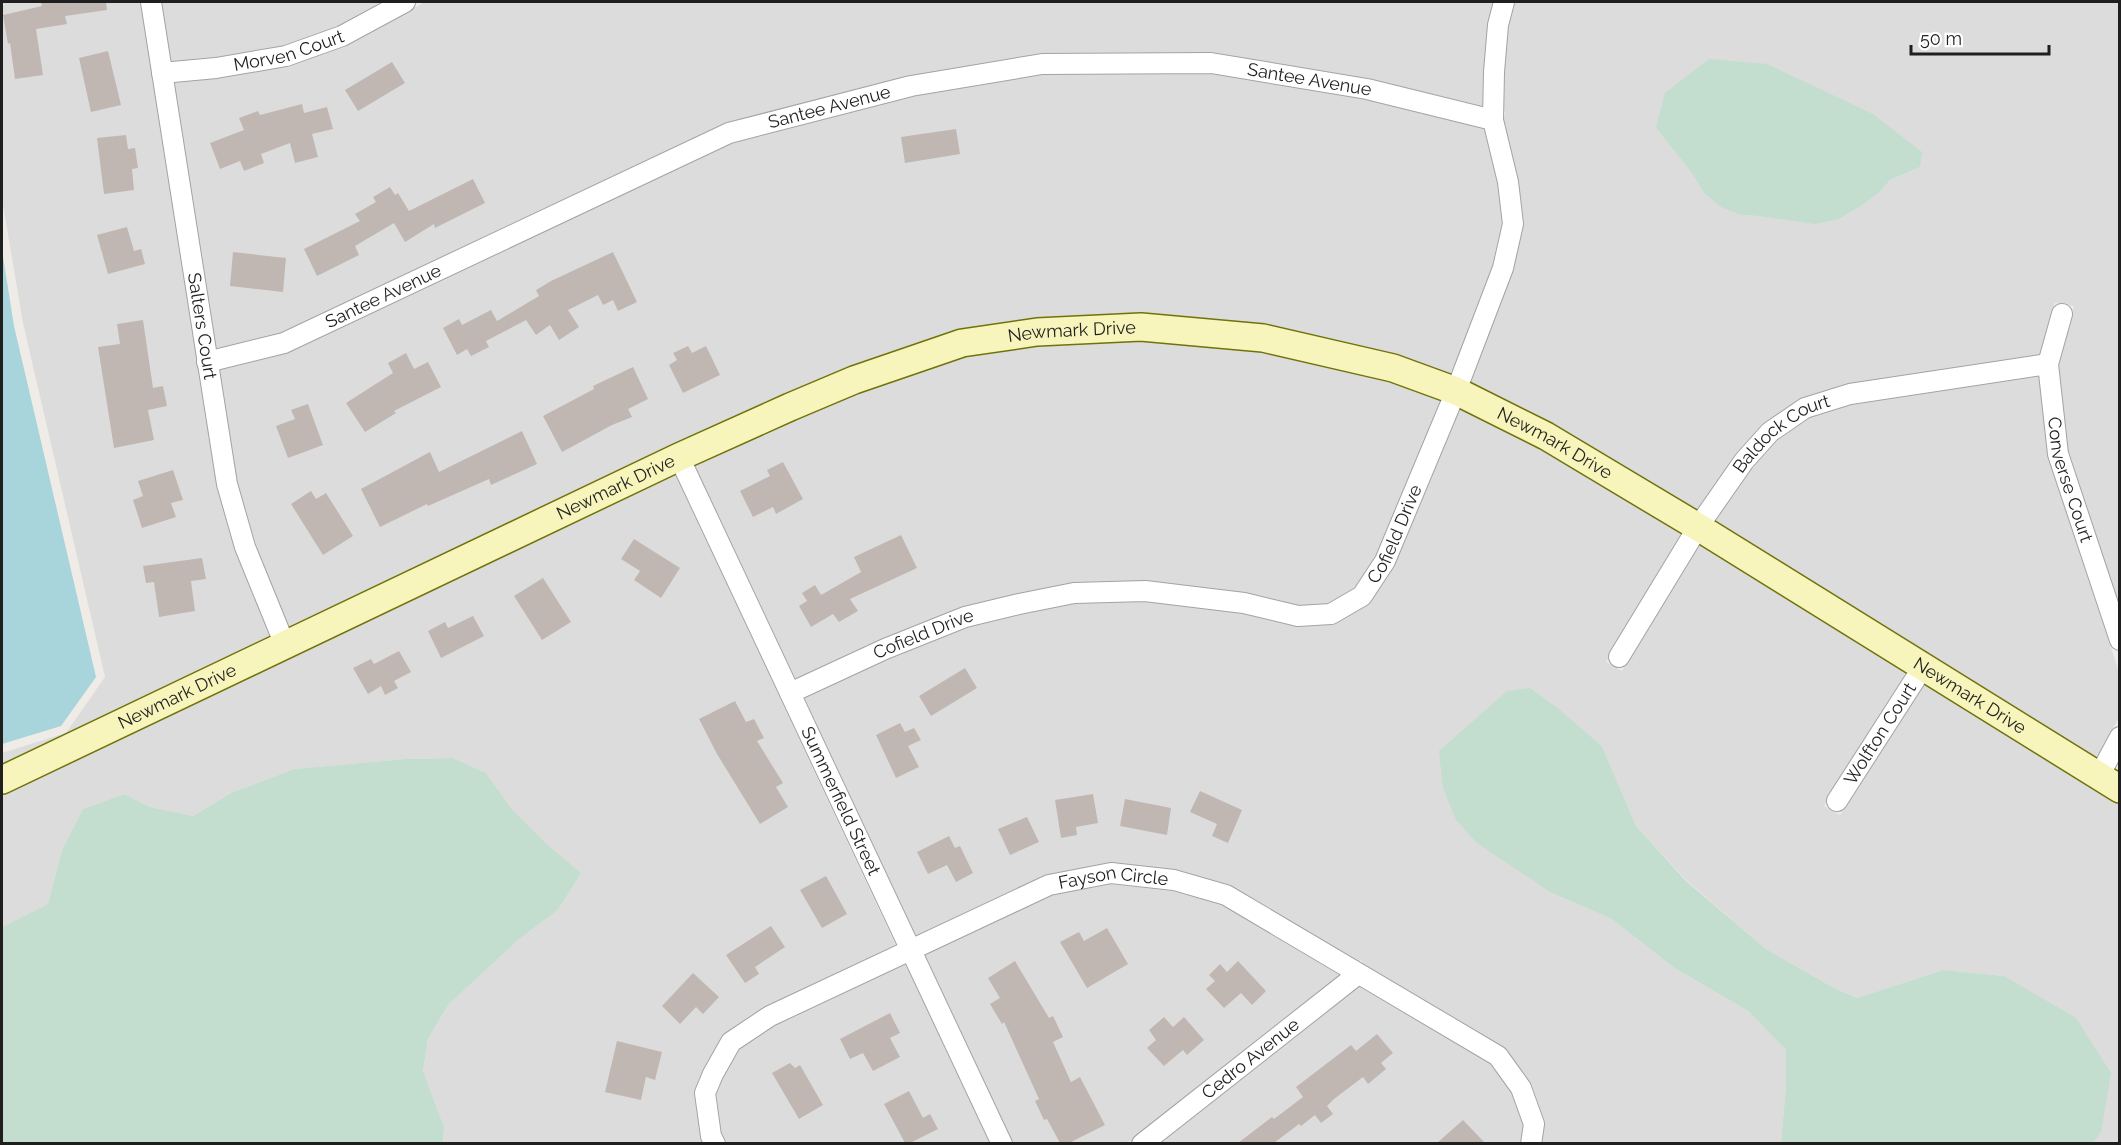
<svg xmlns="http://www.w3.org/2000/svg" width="2121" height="1145" font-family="Raleway,sans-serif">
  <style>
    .residential { fill: #dddcdc; fill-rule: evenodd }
    .wetland { fill: #c3ddcf }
    .water { fill: #a8d4db }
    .building { fill: #c0b7b2 }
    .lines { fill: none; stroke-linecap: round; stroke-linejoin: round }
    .street-casing { stroke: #a3a3a3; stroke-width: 22 }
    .secondary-casing { stroke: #707309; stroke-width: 30 }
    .street { stroke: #fff; stroke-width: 20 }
    .secondary { stroke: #f7f5bc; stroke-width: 27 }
    .labels { text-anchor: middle; stroke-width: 4.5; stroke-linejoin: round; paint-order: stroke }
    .street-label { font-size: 18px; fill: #1f1f1f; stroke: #fff }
  </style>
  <rect width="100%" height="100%" fill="#efebe6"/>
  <path class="residential" d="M2 2H141L217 487 236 551 271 640 2 769V753L66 733 105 677 23 323 2 199Z
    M161 2H385L339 27 285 47 216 58 171 62Z
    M425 2H1494L1488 24 1484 72 1483 106 1369 79 1212 53 1043 54 911 76 726 124 282 333 215 350 174 82 217 78 287 66 344 46Z
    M1514 2H2119V607L2068 451 2058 363 2074 306 2055 303 2040 355 1850 384 1800 400 1765 424 1737 454 1696 514 1468 385 1522 224 1517 179 1503 119 1506 112 1503 111 1504 71 1508 26ZM1656 128 1920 167 1890 180 1879 193 1859 207 1839 219 1741 215 1704 193 1691 172Z
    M1209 73 1363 99 1484 128 1498 185 1503 224 1493 266 1451 378 1265 327 960 333 290 631 255 542 236 481 218 370 288 352 732 142 912 96 1042 74Z
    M1140 337 1260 347 1389 378 1443 398 1376 557 1356 589 1329 604 1300 606 1246 593 1148 581 1073 583 1018 594 963 608 881 640 796 680 692 461 792 416 963 353 1037 342Z
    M2039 375 2049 458 2119 672V717L2096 761 1712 523 1751 466 1776 440 1808 417 1851 405Z
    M1460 405 1541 445 1684 531 1606 662 1622 671 1701 541 1909 671 1824 806 1840 815 1925 681 2119 801V1143H2093L2101 1132 2004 976 1943 970 1857 998 1834 988 1766 949 1686 880 1636 826 1602 746 1564 713 1558 710 1552 893 1612 919 1673 967 1748 1011 1786 1050V1086L1781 1143H1540L1544 1119 1531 1083 1504 1047 1365 966 1361 960 1359 962 1230 885 1177 870 1110 864 916 937 804 697 888 659 967 627 1074 603 1144 601 1241 613 1295 626 1335 622 1366 605Z
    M673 470 896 946 704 1070 695 1096 703 1143 443 1144 444 1127 423 1071 428 1039 448 1005 518 940 558 910 581 873 546 843 511 808 486 773 453 758 405 759 294 769 231 793 193 816 150 807 124 794 83 809 62 850 48 904 2 927V790Z
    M1110 884 1171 891 1221 904 1341 976 1127 1143 1014 1144 924 955 1051 895Z
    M905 963 991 1143H727L721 1132 715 1093 721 1078 738 1049 775 1025Z
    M1358 986 1491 1064 1512 1093 1524 1126 1521 1144H1157Z"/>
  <path class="wetland" d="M1709 59 1767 64 1873 114 1922 152 1920 167 1890 180 1879 193 1859 207 1839 219 1815 224 1759 216 1741 215 1721 207 1704 193 1691 172 1656 128 1665 93Z
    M1530 688 1564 713 1602 746 1636 826 1686 881 1766 949 1834 988 1857 998 1943 970 2004 976 2076 1018 2111 1073 2101 1132 2093 1143H1781L1786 1086V1050L1748 1011 1673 967 1612 919 1552 893 1477 843 1456 820 1443 788 1439 751 1507 691Z
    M453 758 486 773 511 808 546 843 581 873 558 910 518 940 448 1005 428 1039 423 1071 444 1127 443 1143H2V927L48 904 62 850 83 809 124 794 150 807 193 816 231 793 294 769 405 759Z"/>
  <path class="water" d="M2 250 14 326 96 677 61 726 2 744Z"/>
  <path class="building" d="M41 2H106L107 10 65 16 67 24 36 29 43 75 15 79 10 43 8 44 3 15 42 6Z
    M108 51 121 105 91 112 79 58Z
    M392 62 405 83 358 111 345 90Z
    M302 104 304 113 327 107 333 129 312 134 318 157 295 163 290 143 261 154 264 163 244 171 240 161 220 169 210 143 244 130 239 118 258 111 260 115Z
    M956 129 960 154 905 163 901 137Z
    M126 135 128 149 135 148 138 168 132 169 134 190 104 194 97 138Z
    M473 179 485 203 435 228 434 224 405 242 394 223 355 246 359 255 317 276 304 249 360 221 355 214 376 202 373 197 390 187 395 195 398 193 409 211Z
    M127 227 134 251 141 249 145 264 108 274 97 235Z
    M233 252 286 258 283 292 230 286Z
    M613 252 637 302 618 311 613 300 603 305 598 295 568 310 579 327 559 340 550 325 536 335 526 320 486 341 489 347 471 356 467 349 457 355 443 328 459 319 462 325 491 310 497 321 539 296 536 290 551 281Z
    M143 320 153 388 163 386 167 406 148 410 154 440 114 448 98 347 120 344 117 324Z
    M688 346 692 353 706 346 720 375 683 393 669 365 677 360 673 353Z
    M406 353 414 369 428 362 441 387 394 411 396 413 365 432 346 403 393 373 388 363Z
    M633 367 648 399 628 409 632 417 612 425 562 452 543 416 594 389 593 386Z
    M308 404 323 445 288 458 276 426 295 419 291 410Z
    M522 431 537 464 491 485 489 479 428 506 427 504 380 527 361 489 430 452 439 472Z
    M783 462 803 499 776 514 773 507 753 517 740 491 770 476 767 470Z
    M173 470 183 500 171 503 176 517 142 528 133 500 143 496 138 481Z
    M311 491 316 499 326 493 353 536 323 555 291 504Z
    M901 535 917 568 850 599 858 611 839 622 833 614 811 627 799 606 807 601 802 593 815 585 821 595 861 572 854 557Z
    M634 539 680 568 661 598 634 580 640 571 621 559Z
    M202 558 206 579 191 581 195 611 159 617 154 582 146 583 143 566Z
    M543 578 571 622 542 640 514 596Z
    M473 616 484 636 441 658 428 631 445 622 448 628Z
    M399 651 411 672 394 681 398 688 385 695 381 686 368 694 353 668 371 659 374 664Z
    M965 668 977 688 931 716 919 696Z
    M735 701 746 722 754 719 764 738 757 741 783 783 776 787 788 807 760 824 717 754 699 719Z
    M900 723 905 732 914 728 921 740 908 746 919 767 896 778 876 735Z
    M1200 791 1242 810 1228 843 1212 836 1217 824 1190 812Z
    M1093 794 1098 823 1076 827 1077 835 1061 838 1055 800Z
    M1125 799 1171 808 1167 835 1120 826Z
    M1027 817 1039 842 1010 855 998 829Z
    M949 836 955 848 960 846 973 873 956 882 947 865 928 874 917 852Z
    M826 876 847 914 822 928 800 890Z
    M771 926 785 947 755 967 759 974 745 983 726 955Z
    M1107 928 1128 964 1087 988 1060 942 1079 932 1084 941Z
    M1015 961 1049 1018 1053 1016 1063 1037 1053 1042 1071 1082 1080 1077 1105 1125 1069 1143H1060L1047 1119 1044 1120 1035 1101 1039 1099 1004 1022 1002 1024 990 1004 1000 998 988 978Z
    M1238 961 1266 991 1252 1005 1241 993 1224 1008 1206 989 1215 981 1209 975 1220 964 1227 972Z
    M693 973 719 997 703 1014 696 1007 680 1024 662 1006Z
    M890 1013 900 1033 890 1038 900 1057 873 1071 863 1053 850 1059 840 1039Z
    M1164 1017 1173 1027 1184 1017 1204 1040 1187 1055 1183 1050 1164 1066 1147 1048 1156 1040 1149 1030Z
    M1377 1034 1393 1053 1381 1063 1386 1069 1368 1084 1363 1077 1334 1099 1327 1106 1333 1114 1321 1123 1315 1115 1301 1126 1299 1124 1274 1143H1238L1272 1117 1274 1119 1303 1097 1296 1087 1351 1045 1356 1051Z
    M617 1041 662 1052 655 1080 646 1077 641 1100 605 1092Z
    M790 1063 795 1068 800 1065 823 1105 799 1119 772 1073Z
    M909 1091 923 1118 930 1114 938 1129 910 1143H905L884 1104Z
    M1463 1120 1485 1143H1437Z"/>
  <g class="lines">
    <g class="street-casing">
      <g id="street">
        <path id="s1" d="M151 2 227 484 245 547 285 645"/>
        <path id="s2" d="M162 73 216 68 286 56 342 36 405 2"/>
        <path id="s3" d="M2062 314 2048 364 2058 454 2120 640"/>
        <path id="s4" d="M207 362 284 343 729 133 911 86 1042 64 1211 63 1367 89 1493 120"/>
        <path id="s5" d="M679 457 1002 1144"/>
        <path id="s6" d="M1619 657 1698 527 1744 461 1770 432 1805 408 1850 394 2048 364"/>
        <path id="s7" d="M790 693 885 649 965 617 1019 604 1074 593 1145 591 1244 603 1298 616 1331 614 1362 596 1385 561 1456 391 1503 268 1513 224 1508 182 1493 120 1494 72 1498 25 1504 2"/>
        <path d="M2099 776 2120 737"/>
        <path id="s8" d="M1837 801 1923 667"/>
        <path id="s9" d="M715 1144 711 1136 705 1093 713 1074 731 1042 770 1016 1049 885 1111 873 1174 880 1226 895 1498 1056 1521 1088 1534 1124 1531 1144"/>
        <path id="s10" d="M1142 1144 1358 974"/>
      </g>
    </g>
    <g class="secondary-casing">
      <g id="secondary">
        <path id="s11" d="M2 780 679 457 790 407 854 380 962 343 1037 332 1141 327 1263 338 1393 368 1456 391 1546 436 1698 527 2120 789"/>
      </g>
    </g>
    <use href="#street" class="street"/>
    <use href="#secondary" class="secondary"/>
  </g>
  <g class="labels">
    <g class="street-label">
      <text dy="6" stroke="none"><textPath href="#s2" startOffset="129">Morven Court</textPath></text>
      <text dy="6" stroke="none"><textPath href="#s4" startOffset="1161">Santee Avenue</textPath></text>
      <text dy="6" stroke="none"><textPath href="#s4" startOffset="675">Santee Avenue</textPath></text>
      <text dy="6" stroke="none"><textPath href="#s4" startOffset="189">Santee Avenue</textPath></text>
      <text dy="6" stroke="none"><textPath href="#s1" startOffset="328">Salters Court</textPath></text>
      <text dy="6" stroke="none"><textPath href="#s11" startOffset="1166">Newmark Drive</textPath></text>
      <text dy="6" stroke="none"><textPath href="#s6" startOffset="280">Baldock Court</textPath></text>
      <text dy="6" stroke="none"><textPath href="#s11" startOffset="1670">Newmark Drive</textPath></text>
      <text dy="6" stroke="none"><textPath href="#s3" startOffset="170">Converse Court</textPath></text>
      <text dy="6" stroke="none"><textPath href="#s11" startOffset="680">Newmark Drive</textPath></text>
      <text dy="6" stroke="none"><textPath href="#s7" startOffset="668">Cofield Drive</textPath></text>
      <text dy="6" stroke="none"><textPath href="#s7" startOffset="146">Cofield Drive</textPath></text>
      <text dy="6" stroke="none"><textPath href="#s11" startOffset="194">Newmark Drive</textPath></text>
      <text dy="6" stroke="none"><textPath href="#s11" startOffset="2156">Newmark Drive</textPath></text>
      <text dy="6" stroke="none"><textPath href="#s8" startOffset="80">Wolfton Court</textPath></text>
      <text dy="6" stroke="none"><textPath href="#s5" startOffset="380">Summerfield Street</textPath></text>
      <text dy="6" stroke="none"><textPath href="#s9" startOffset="530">Fayson Circle</textPath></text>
      <text dy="6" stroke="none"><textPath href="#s10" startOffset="138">Cedro Avenue</textPath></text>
    </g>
  </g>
  <rect width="2121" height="1145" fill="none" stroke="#1f1f1f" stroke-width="6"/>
  <path d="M1911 45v9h138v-9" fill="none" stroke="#1f1f1f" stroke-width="3"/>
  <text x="1920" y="45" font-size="18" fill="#1f1f1f" stroke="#ffffff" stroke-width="4.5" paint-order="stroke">50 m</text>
</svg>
